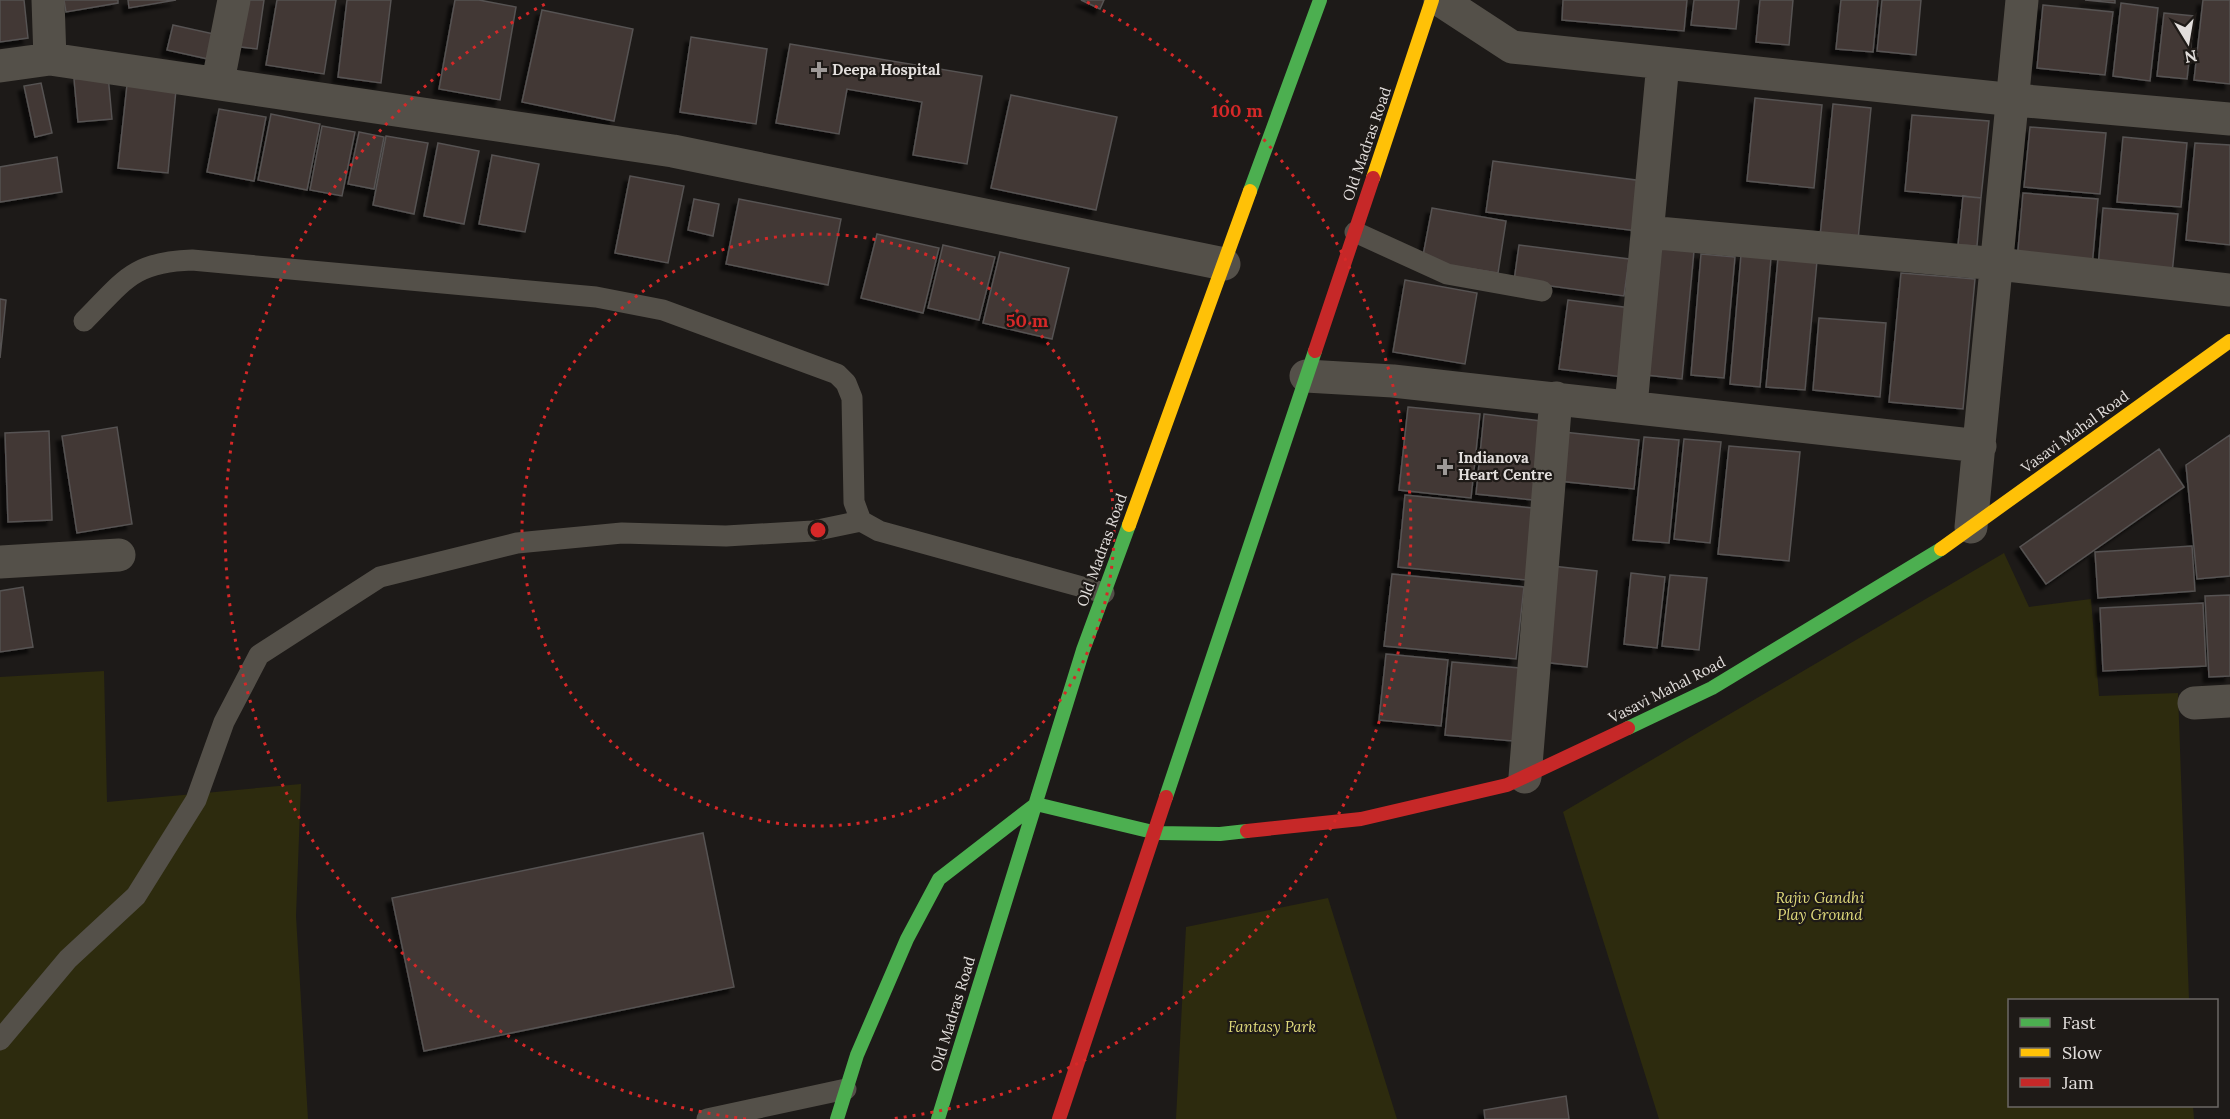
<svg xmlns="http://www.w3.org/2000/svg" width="2230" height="1119" font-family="Lora,serif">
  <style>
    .green { fill: #2d2b0e }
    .building { fill: #433735; stroke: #565352; stroke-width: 1.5; filter: url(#shadow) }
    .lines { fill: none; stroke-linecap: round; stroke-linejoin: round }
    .lane { stroke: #545049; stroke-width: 21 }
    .street { stroke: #545049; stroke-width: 33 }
    .fast { stroke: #4caf50; stroke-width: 14 }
    .slow { stroke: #ffc107; stroke-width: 14 }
    .jam { stroke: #c62828; stroke-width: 14 }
    .ring { fill: none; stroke: #d62828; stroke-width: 3; stroke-dasharray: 3 6 }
    .poi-dot { fill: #9d9997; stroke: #1e1a17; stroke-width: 2 }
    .labels { text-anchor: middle; stroke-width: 4.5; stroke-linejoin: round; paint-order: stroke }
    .poi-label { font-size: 15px; font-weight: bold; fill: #e2dedc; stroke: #1e1a17; text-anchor: start }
    .street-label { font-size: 15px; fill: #e2dedc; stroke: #1e1a17 }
    .park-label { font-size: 15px; font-style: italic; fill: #e1db7c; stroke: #1e1a17 }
    .centre { fill: #d62828; stroke: #1e1a17; stroke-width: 3 }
    .ring-label { font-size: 18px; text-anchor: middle; font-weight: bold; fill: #d62828; stroke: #1e1a17; stroke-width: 4.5; stroke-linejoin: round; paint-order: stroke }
  </style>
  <defs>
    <filter id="shadow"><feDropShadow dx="-5.5" dy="5.5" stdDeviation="1.5" flood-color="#0009"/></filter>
  </defs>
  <rect width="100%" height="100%" fill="#1d1a18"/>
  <path class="green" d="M2004 553 2029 607 2091 599 2099 696 2178 693 2189 1000H2010V1106H2193L2194 1119H1659L1563 812Z
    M104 671 107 802 301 784 296 916 308 1119H0V677Z
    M1328 898 1397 1119H1176L1186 927Z"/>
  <path class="building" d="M0 0H24L28 38 0 42Z
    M64 0H118V3L66 12Z
    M128 0H176L129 8Z
    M240 0H264L257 49 233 46Z
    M277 0H336L324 74 266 65Z
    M347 0H391L381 83 338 77Z
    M455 0H479L516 7 500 100 439 89Z
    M1081 0H1104L1100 9Z
    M1563 0H1687L1684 31 1562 20Z
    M1694 0H1739L1736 29 1691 25Z
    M1760 0H1793L1789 45 1756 42Z
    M1841 0H1878L1873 52 1836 49Z
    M1882 0H1921L1916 55 1877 51Z
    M2085 0H2115V3Z
    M2203 0H2230V84L2194 80Z
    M2121 3 2158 8 2150 81 2113 76Z
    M2043 5 2113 12 2105 75 2037 68Z
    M542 10 633 29 614 121 522 102Z
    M2164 13 2194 16 2187 79 2157 76Z
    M173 25 223 36 217 61 167 50Z
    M691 37 767 49 756 124 680 112Z
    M790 44 982 76 967 164 913 155 922 102 847 89 839 134 776 123Z
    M108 75 112 119 78 122 74 79Z
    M41 83 52 133 35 137 24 86Z
    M127 85 176 90 168 173 118 168Z
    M1011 95 1117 117 1096 210 991 188Z
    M1755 98 1822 105 1814 188 1747 181Z
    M1833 104 1871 108 1858 240 1820 237Z
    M219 109 266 117 254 181 207 172Z
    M271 114 320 124 307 190 258 180Z
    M1912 115 1989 121 1981 198 1905 191Z
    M322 126 355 132 342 196 310 190Z
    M2030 127 2106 133 2100 194 2024 187Z
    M359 132 384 137 374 189 348 184Z
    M386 136 428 143 414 214 373 205Z
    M2123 137 2187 143 2181 207 2117 202Z
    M438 143 479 151 464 224 424 216Z
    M2195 143 2230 145V245L2186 240Z
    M492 155 539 164 525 232 479 224Z
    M57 157 62 192 0 202V167Z
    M1493 161 1643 181 1637 231 1486 212Z
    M630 176 684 186 668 263 615 253Z
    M2023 193 2098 199 2092 267 2017 261Z
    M1963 196 1981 198 1977 246 1958 245Z
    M694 199 719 204 713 236 688 230Z
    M739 199 841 219 828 285 726 264Z
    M1432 208 1506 221 1498 273 1422 261Z
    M2103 208 2178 214 2172 274 2098 268Z
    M877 234 939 248 923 313 861 298Z
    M943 245 995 257 979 320 928 308Z
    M1519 245 1629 259 1624 296 1514 281Z
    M1658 248 1694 251 1682 379 1646 375Z
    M1000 252 1069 268 1052 339 983 323Z
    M1701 254 1735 257 1724 378 1691 375Z
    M1741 255 1771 258 1760 387 1730 384Z
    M1778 258 1817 261 1805 390 1766 387Z
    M1901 273 1975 279 1963 409 1889 402Z
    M1405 280 1477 293 1465 364 1393 352Z
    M0 299 6 300 0 358Z
    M1568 300 1631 308 1623 377 1559 369Z
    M1819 318 1886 323 1880 397 1813 390Z
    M1408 407 1480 414 1471 498 1399 490Z
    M1484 414 1541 421 1533 500 1476 494Z
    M117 427 132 524 77 533 62 436Z
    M49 431 52 520 8 522 5 433Z
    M1563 432 1639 440 1634 489 1558 481Z
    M2230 435V576L2197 579 2186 465Z
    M1644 437 1679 440 1669 543 1633 540Z
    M1684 439 1721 442 1710 543 1674 539Z
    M1729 446 1800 452 1789 561 1718 554Z
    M2159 449 2184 487 2046 584 2020 547Z
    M1405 495 1533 508 1526 580 1398 567Z
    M2192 546 2195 591 2098 598 2095 552Z
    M1552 566 1597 571 1587 667 1542 662Z
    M1631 573 1665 577 1657 648 1624 644Z
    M1392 574 1524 587 1516 659 1384 646Z
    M1670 575 1707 578 1699 650 1662 646Z
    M23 587 33 647 0 652V591Z
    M2230 595V676L2209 677 2205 596Z
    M2203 603 2206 666 2103 671 2100 608Z
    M1386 654 1448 660 1441 726 1379 720Z
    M1452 662 1520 668 1513 741 1445 735Z
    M703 833 734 987 424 1051 392 898Z
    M1566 1096 1569 1119H1485L1484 1110Z"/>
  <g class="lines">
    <path class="lane" d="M1355 232 1447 274 1542 291
      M84 321C124 281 132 262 192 260L596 297 663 310 837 374 846 383 852 398 854 502 861 521 879 531 1104 593
      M0 1040 68 959 136 896 196 800 224 722 259 655 380 577 517 543 622 533 726 536 813 531 861 521
      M707 1119 846 1089"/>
    <path class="street" d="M48 0 50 59
      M1440 0 1512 47 2015 100 2230 119
      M0 66 50 59 673 151 1224 264
      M218 81 234 0
      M1647 232 1998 264 2230 290
      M1306 376 1393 381 1980 446
      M1631 406 1663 63
      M1971 527 2022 0
      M0 562 119 555
      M2194 703 2230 701
      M1525 777 1556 398"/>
    <path class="fast" d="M1250 191 1320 0
      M1628 728 1712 688 1941 549
      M1166 797 1315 351
      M837 1119 857 1055 907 939 939 879 1036 804 1157 833 1220 834 1247 831
      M938 1119 1083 650 1129 525"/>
    <path class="slow" d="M1373 178 1432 0
      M1129 525 1250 191
      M1941 549 2230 341"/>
    <path class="jam" d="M1315 351 1373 178
      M1247 831 1361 819 1507 785 1628 728
      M1059 1119 1166 797"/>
  </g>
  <g class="ring">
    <circle cx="818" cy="530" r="296"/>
    <path d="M746 1119A593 593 0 0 1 549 2M1087 2A593 593 0 0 1 890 1119"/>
  </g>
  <g class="poi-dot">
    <path d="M816 61h6v6h6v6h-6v6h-6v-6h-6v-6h6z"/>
    <path d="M1442 458h6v6h6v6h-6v6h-6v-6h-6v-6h6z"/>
  </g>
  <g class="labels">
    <g class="poi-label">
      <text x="832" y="75">Deepa Hospital</text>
      <text x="1458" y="463">Indianova<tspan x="1458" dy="17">Heart Centre</tspan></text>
    </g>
    <g class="street-label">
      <text transform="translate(1367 144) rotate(-71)" y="5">Old Madras Road</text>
      <text transform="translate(2075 432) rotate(-36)" y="5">Vasavi Mahal Road</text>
      <text transform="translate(1102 550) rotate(-70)" y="5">Old Madras Road</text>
      <text transform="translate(1667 690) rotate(-27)" y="5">Vasavi Mahal Road</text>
      <text transform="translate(953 1014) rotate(-73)" y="5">Old Madras Road</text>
    </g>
    <g class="park-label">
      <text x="1820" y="903">Rajiv Gandhi<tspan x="1820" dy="17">Play Ground</tspan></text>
      <text x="1272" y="1032">Fantasy Park</text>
    </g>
  </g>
  <circle cx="818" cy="530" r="9" class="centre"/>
  <g class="ring-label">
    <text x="1237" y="117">100 m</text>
    <text x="1027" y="327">50 m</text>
  </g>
  <rect x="2008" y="999" width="210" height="108" fill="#1e1a17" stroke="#6c6866" stroke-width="1.5"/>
  <rect x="2020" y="1018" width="30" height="9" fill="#4caf50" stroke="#6c6866" stroke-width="1.5"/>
  <text x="2062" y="1029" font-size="18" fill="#e2dedc">Fast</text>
  <rect x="2020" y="1048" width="30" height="9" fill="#ffc107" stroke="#6c6866" stroke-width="1.5"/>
  <text x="2062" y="1059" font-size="18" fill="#e2dedc">Slow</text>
  <rect x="2020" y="1078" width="30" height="9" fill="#c62828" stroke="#6c6866" stroke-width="1.5"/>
  <text x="2062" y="1089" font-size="18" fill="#e2dedc">Jam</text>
  <g transform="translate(2188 42) rotate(169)" stroke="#1e1a17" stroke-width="4.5" paint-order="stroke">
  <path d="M0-4.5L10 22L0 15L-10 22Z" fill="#e2dedc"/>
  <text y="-9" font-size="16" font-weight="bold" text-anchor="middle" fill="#e2dedc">N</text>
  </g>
</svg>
